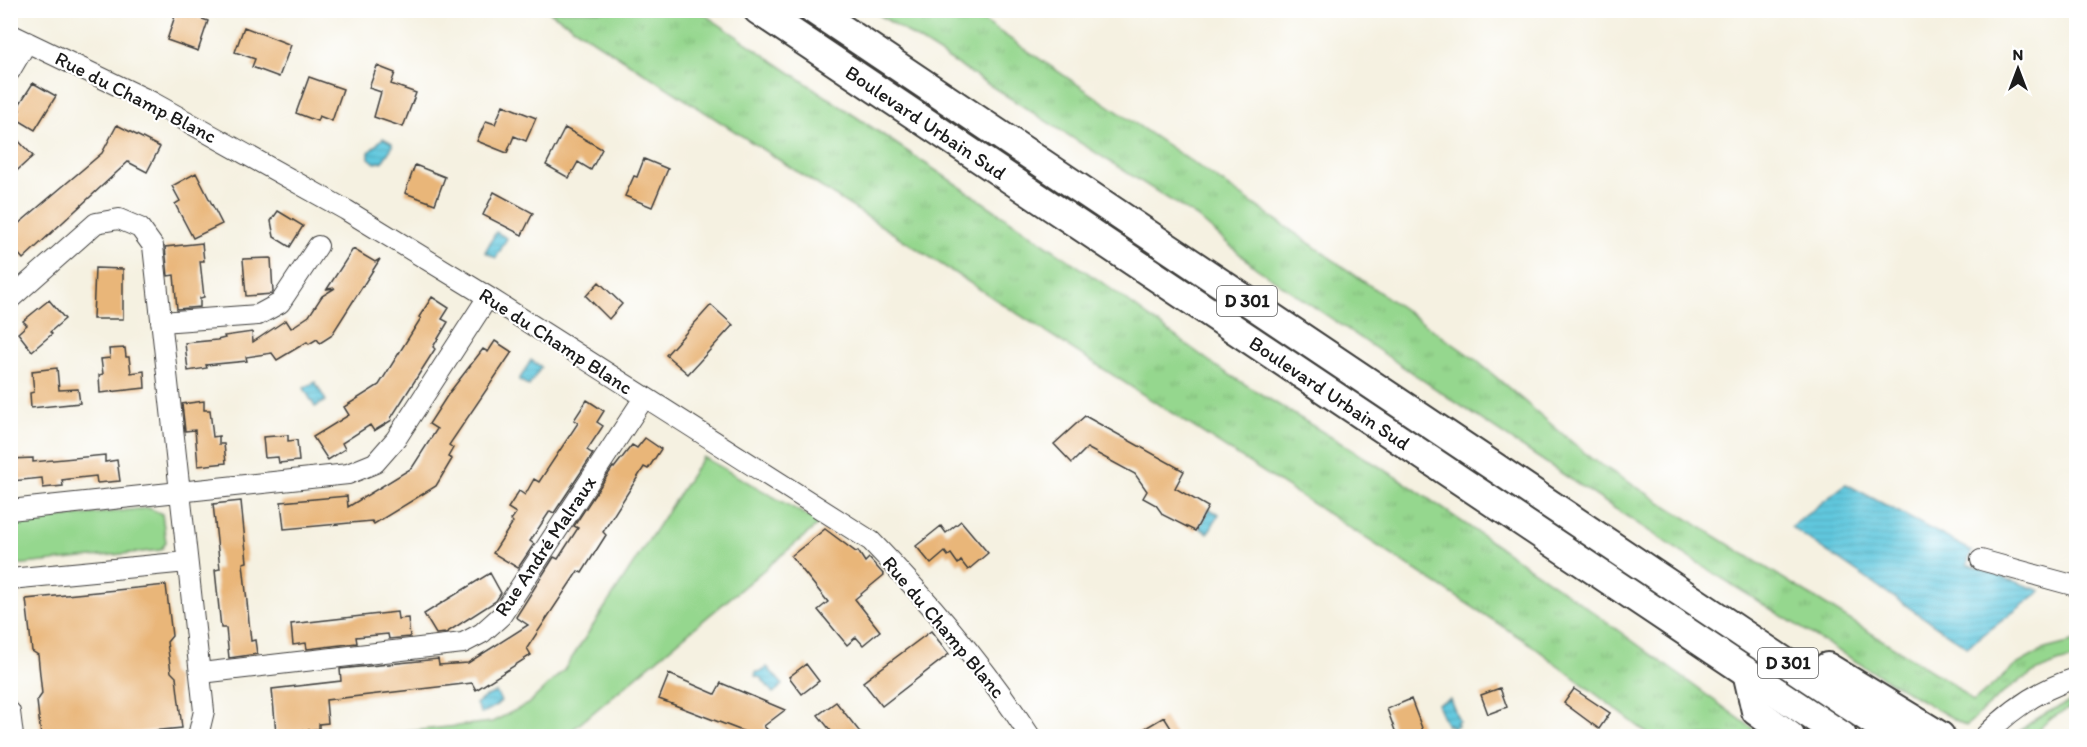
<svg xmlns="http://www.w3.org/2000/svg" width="2087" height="747" font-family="Itim,sans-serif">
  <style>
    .grass { fill: url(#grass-tufts); stroke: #587a55; stroke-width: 1.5 }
    .park { fill: #95d78e; stroke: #587a55; stroke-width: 1.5 }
    .water { fill: url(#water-rules); stroke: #3e727d; stroke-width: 1.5 }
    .building { fill: #e9b679 }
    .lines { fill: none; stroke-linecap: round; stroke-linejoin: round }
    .minor-casing { stroke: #3d3c3a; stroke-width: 22 }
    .highway-casing { stroke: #3d3c3a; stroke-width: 32 }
    .minor { stroke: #fff; stroke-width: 20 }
    .highway { stroke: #fff; stroke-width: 28 }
    .labels { text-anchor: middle; stroke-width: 4.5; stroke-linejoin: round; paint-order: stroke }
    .shield { fill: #fff; stroke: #606060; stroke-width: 1.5 }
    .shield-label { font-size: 18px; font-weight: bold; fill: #1c1c1c }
    .street-label { font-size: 20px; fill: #1c1c1c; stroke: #fff }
  </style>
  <defs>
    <pattern id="grass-tufts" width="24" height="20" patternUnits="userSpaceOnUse" patternTransform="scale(1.5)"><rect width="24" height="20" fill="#95d78e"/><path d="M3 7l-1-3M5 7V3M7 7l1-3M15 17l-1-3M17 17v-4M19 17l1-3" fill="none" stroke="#80b87a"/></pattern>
    <pattern id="water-rules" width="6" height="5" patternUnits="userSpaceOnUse" patternTransform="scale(1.5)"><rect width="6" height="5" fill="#61c8de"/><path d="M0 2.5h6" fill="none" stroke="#54abbe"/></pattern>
  </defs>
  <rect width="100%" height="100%" fill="#fff"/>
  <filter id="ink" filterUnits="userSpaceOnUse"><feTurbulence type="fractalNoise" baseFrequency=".0167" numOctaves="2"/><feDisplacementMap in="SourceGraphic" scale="12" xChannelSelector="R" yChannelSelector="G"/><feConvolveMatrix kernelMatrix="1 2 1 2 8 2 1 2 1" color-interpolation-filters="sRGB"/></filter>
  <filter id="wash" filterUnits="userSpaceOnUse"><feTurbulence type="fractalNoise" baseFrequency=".008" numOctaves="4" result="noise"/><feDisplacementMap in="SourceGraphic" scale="24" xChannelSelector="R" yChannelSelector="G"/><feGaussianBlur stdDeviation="1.35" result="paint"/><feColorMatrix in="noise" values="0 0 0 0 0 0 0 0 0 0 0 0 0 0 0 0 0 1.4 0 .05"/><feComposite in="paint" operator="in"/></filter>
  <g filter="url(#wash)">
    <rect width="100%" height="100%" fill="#f5f1e1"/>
    <path class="grass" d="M548 11H699L1100 281 1220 369 1401 480 1575 599 1763 736H1651L1530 644Z
      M873 11H969L1232 189 1476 360 1593 460 1953 684 1973 702 2016 665 2045 649 2076 641V658C2027 669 2002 692 1966 726 1721 587 1490 424 1256 268L1197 217Z
      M2076 700V705L2051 718 2031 736H2014C2032 719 2054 708 2076 700Z"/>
    <path class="park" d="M703 457 820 523 565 736H368L492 722 528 704 564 670Z
      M149 508 162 514 166 542 161 550 14 565 11 563V538L16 522Z"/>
    <path class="water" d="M383 138 392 143V147L382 162 375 163 369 158V152Z
      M496 232 507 238 496 258 485 252Z
      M531 360 541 367 529 386 519 380Z
      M315 382 326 401 315 407 304 388Z
      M1846 484 1972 551 1967 564 2041 591 1967 647 1791 527Z
      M1209 509 1219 514 1208 533 1199 528Z
      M767 667 783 685 773 693 761 678 755 676 756 672H761Z
      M496 692 501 701C495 707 489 711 481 713L476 704 485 697Z
      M1450 699 1459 721 1456 722 1458 725 1452 728 1450 724 1447 726 1437 704Z"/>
    <g id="blocks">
      <path class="building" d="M177 10 208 21 198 51 167 40Z
        M244 27 291 45 279 77 252 67 255 59 235 52Z
        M377 66 395 73 391 84 416 93 403 127 374 117 381 92 369 88Z
        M309 77 343 89 332 121 319 116 317 121 296 113Z
        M33 83 56 96 35 130 15 118 20 110 17 108Z
        M503 105 536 118 526 141 514 136 507 153 477 141 486 121 495 124Z
        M117 125 160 147 147 172 128 162 23 259 10 244V231L102 153Z
        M565 128 602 149 591 170 578 162 569 178 546 165Z
        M10 132 33 156 10 177Z
        M644 159 668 169 652 207 625 196 634 176 637 177Z
        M415 165 445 177 435 204 405 193Z
        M196 173 222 224 193 238 175 204 180 201 172 186Z
        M494 192 533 213 522 235 483 215Z
        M278 211 303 226 290 247 274 237 271 221Z
        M202 243 204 261H200L204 297 200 298V307L177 309 174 275 168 276 165 247Z
        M353 249 375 262 380 259 331 336 320 343 317 339 309 344 307 342 277 360 272 353 246 357 247 361 206 365 207 368 188 371 185 343 217 340 225 338 224 336 252 332 253 342 286 320 291 328 309 316 322 296 335 288 327 289Z
        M271 258 273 292 272 294 246 296 243 259Z
        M95 268 123 269V319H93Z
        M599 282 622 304 609 319 586 296Z
        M432 297 449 308 442 319 448 322 433 347 435 349 391 418 392 420 374 431 370 425 342 443 345 449 328 460 313 437 349 415 344 407 379 385 421 318 419 317Z
        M49 300 65 319 50 332 52 334 32 351 18 333 27 325 23 321Z
        M711 305 733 325 688 374 666 355Z
        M495 341 512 352 449 445 453 448 448 457 452 459 436 486 374 524 372 521 284 529 281 502 347 496 348 507 412 468 437 429 429 424 449 393 483 349 488 352Z
        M125 348 126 357H129L131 373 144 371 145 388 100 393 99 375 103 374 101 359 110 358 109 349Z
        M57 368 59 390 78 389 80 403 31 408 30 393 34 392 32 371Z
        M587 400 604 411 597 422 603 426 587 450 593 454 554 513 550 511 530 541 534 544 518 568 493 553 513 522 511 520 516 513 508 508 519 491 525 495 534 479 539 482 578 423 574 420Z
        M204 401V410H210L213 437 219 436V444H224L226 463 198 466 195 430 185 431 182 404Z
        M1085 416 1184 471 1175 488 1208 507 1195 531 1163 515 1156 505 1143 498 1147 491 1135 474 1087 448 1072 463 1054 444Z
        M288 435V441L297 440 299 461 279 463 278 457 265 458 263 437Z
        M645 438 661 449 648 469 644 467 603 532 606 535 582 573 578 571 527 648 531 655 476 690 472 683 326 700 328 723 319 724V729L276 733 272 689 341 681 340 669 438 659 439 665 468 663 528 625 516 617 554 557 558 559 578 528 574 526 613 467 614 468 632 445 637 448Z
        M105 455V462L117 460 120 481 97 483 96 476 78 478 62 480 63 486 43 488 42 478 12 481 10 459 33 458V462Z
        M241 501 247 562 243 563 251 641 255 640 257 654 229 658 226 628H221L215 570 220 569 213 504Z
        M961 521 988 553 968 570 961 561 958 564 951 554 948 556 945 552 931 564 916 546 941 526 946 533Z
        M825 529 856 552 858 551 865 562 869 558 884 575 855 599 880 631 863 645 856 637 847 645 818 610 828 602 791 556Z
        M490 573 501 593 496 601 446 633 436 634 424 614Z
        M166 585 172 636 167 642 171 672 176 677 182 728 99 736H41L37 701 42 694 38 655 32 651 26 599Z
        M397 612 398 619 408 618 410 637 389 639 388 634 356 637 357 643 307 649 306 643 293 645 291 624Z
        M931 631 949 654 882 706 863 682Z
        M806 664 819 681 802 694 789 677Z
        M669 674 715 694 721 683 785 710 764 726 773 736H752L750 734 659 699Z
        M1500 688 1507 707 1488 714 1481 695Z
        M1574 689 1610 713 1599 729 1564 703Z
        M1411 699 1425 736H1397L1387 709Z
        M836 702 863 736H835L818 715Z
        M1164 717 1176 736H1132Z"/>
    </g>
  </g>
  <g filter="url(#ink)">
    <use href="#blocks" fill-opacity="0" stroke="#3d3c3a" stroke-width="1.5"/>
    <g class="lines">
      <g class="minor-casing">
        <path id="minor" d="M10 34 152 102 346 210 488 297 871 541C929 601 985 666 1030 736
          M10 71 27 42
          M10 299 96 223 119 219 140 228 153 246 204 711 198 736
          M161 322 258 315 280 303 318 246
          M10 510 348 474 375 463 396 439 488 297
          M1981 560 2076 586
          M10 579 187 562
          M201 673 463 643 482 633 501 616 644 398
          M10 712 13 736
          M1985 736C2011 709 2040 689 2076 678"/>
      </g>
      <g class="highway-casing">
        <g id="highway">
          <path id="s1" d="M758 10 1842 736"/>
          <path d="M814 10 1895 736"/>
          <path d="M1827 667 1940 736"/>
          <path d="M1747 672 1756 711 1790 736"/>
        </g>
      </g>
      <use href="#minor" class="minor"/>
      <use href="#highway" class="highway"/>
    </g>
  </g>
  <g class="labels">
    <g class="shield">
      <rect x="1217" y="286" width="60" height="30" rx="4.5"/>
      <rect x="1758" y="648" width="60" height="30" rx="4.5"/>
    </g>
    <g class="shield-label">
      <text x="1247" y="307">D 301</text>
      <text x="1788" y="669">D 301</text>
    </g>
    <g class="street-label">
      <text transform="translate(136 97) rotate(27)" y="7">Rue du Champ Blanc</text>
      <text dy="7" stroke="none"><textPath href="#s1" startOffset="202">Boulevard Urbain Sud</textPath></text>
      <text transform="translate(556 341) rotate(33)" y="7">Rue du Champ Blanc</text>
      <text dy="7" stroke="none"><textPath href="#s1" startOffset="688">Boulevard Urbain Sud</textPath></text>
      <text transform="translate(545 546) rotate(-56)" y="7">Rue André Malraux</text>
      <text transform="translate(944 627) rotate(50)" y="7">Rue du Champ Blanc</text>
    </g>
  </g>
  <rect width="2087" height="747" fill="none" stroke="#fff" stroke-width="36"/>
  <g transform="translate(2018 69)" stroke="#ffffff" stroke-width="4.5" paint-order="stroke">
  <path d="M0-4.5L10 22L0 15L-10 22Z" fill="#1c1c1c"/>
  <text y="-9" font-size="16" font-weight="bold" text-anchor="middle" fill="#1c1c1c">N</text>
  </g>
</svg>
